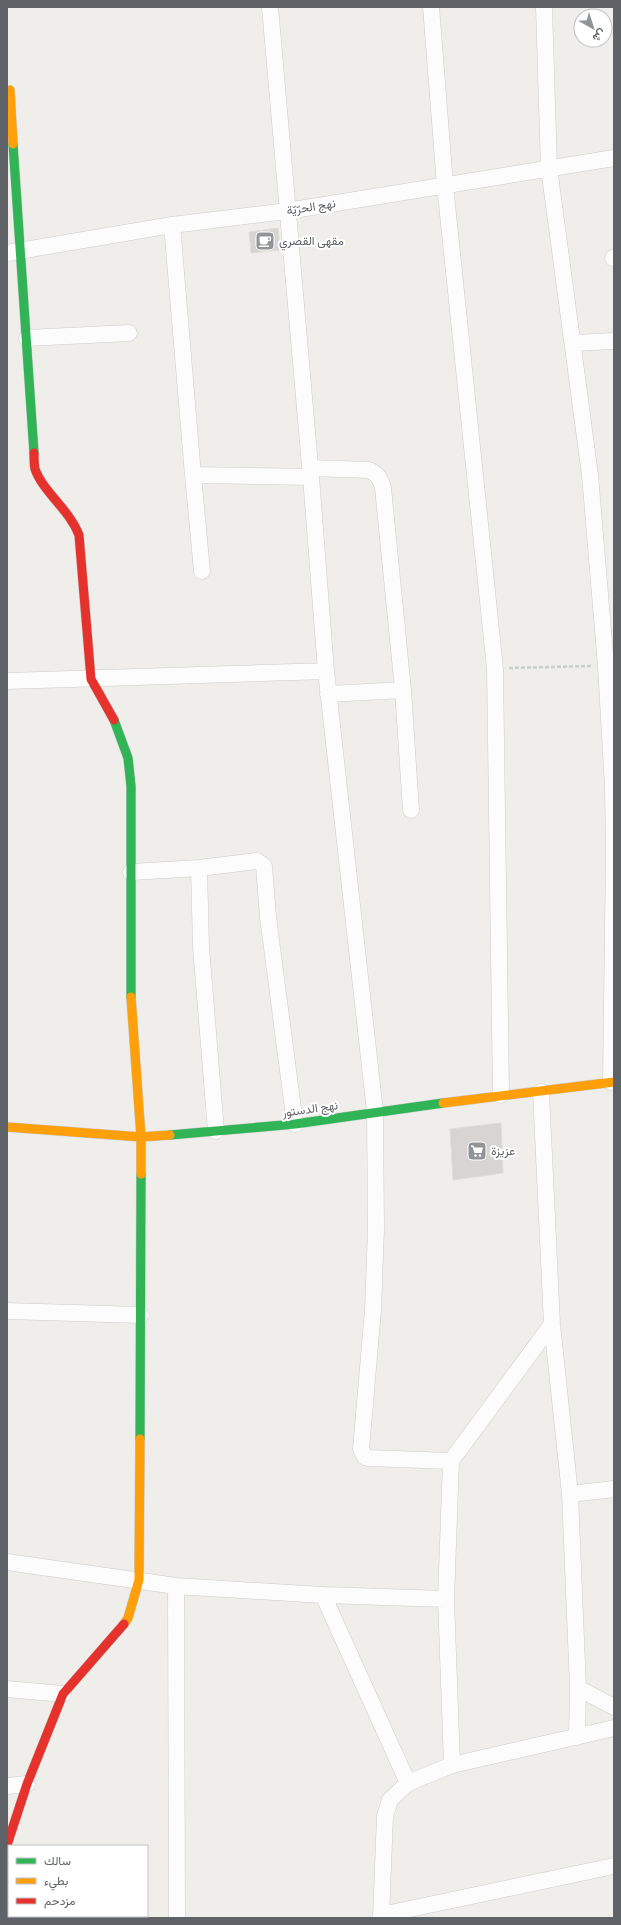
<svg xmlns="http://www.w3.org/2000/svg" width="621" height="1925" font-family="'Archivo Narrow',Vazirmatn,sans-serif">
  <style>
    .building { fill: #d6d5d3; stroke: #deddd9 }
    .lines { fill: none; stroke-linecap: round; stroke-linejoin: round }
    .street-casing { stroke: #cbcccc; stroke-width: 17 }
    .fast-casing { stroke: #cacacb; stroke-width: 10 }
    .slow-casing { stroke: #cacacb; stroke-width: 10 }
    .jam-casing { stroke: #cacacb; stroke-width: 10 }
    .path { stroke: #cacfcc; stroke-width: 2.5; stroke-dasharray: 4 2; stroke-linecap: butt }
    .street { stroke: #fdfcfc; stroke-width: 16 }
    .fast { stroke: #30b455; stroke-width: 9 }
    .slow { stroke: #ff9f0a; stroke-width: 9 }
    .jam { stroke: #e5322d; stroke-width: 9 }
    .labels { text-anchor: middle; stroke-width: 4; stroke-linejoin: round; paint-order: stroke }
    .street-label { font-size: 12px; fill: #5f6368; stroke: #fff }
    .poi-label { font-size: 12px; fill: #5f6368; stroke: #fff; text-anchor: start }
  </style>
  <rect width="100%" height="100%" fill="#efeeea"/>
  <path class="building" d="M278 228 280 250 251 253 249 232Z
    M501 1123 503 1173 453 1180 450 1129Z"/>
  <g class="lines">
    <g class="street-casing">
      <path id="street" d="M270 7 311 477 326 671 375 1112 376 1229 373 1310 361 1449 365 1457 368 1458 451 1461
        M431 7 445 185 495 669 501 1095
        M544 7 549 168 590 475 606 666 613 788 614 850 611 1082
        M172 225 193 475
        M7 253 172 225 287 211 614 158
        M613 258H614
        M27 338 129 333
        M573 343 614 341
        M310 468 369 470C378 474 380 478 383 488L403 690 411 810
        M202 571 193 475 311 477
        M7 681 326 671
        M328 694 403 690
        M199 868 201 947 216 1131
        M131 872 199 868 257 861 264 866 268 917 295 1124
        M541 1092 552 1324 570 1494 578 1688 577 1737
        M7 1311 141 1315
        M570 1494 614 1489
        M7 1562 176 1586 323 1595 446 1599
        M176 1586 177 1918
        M323 1595 408 1783
        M578 1688 614 1707
        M7 1689 63 1694
        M452 1765 446 1599 451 1461 552 1324
        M7 1786 27 1784
        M381 1915 614 1866
        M381 1918 385 1816 390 1800 408 1783 452 1765 614 1728"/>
    </g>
    <g class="fast-casing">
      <path id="fast" d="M13 144 34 453
        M114 720 128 758 131 786V997
        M170 1135 295 1124 443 1103
        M140 1439 141 1174"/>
    </g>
    <g class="slow-casing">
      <path id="slow" d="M10 90 13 144
        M131 997 141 1137V1174
        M443 1103 614 1082
        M7 1127 141 1137 170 1135
        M124 1624 128 1618 139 1580 140 1439"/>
    </g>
    <g class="jam-casing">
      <path id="jam" d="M34 453C34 458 34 464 35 469 43 492 69 509 79 535L91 679 114 720
        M7 1845 27 1784 63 1694 124 1624"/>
    </g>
    <path class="path" d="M509 668 592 666"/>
    <use href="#street" class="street"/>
    <use href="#fast" class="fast"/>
    <use href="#slow" class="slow"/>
    <use href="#jam" class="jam"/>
  </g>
  <defs>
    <g id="cafe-square" transform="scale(1)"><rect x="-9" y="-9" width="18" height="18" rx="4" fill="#919496" stroke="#fff"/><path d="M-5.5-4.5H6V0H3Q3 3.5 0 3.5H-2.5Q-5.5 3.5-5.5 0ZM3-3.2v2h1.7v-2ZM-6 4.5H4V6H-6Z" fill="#fff"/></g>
    <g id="supermarket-square" transform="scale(1)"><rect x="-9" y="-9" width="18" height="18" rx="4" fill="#919496" stroke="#fff"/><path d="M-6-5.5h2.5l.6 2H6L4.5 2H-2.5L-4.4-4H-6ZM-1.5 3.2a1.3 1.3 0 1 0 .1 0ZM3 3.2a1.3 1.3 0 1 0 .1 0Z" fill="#fff"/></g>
  </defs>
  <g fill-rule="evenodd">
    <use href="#cafe-square" x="265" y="241"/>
    <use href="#supermarket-square" x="477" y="1151"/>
  </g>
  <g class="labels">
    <g class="street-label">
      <text transform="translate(311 207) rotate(-9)" y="4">نهج الحرّيّة</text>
      <text transform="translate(310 1109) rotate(-8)" y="4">نهج الدستور</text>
    </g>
    <g class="poi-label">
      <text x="279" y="245">مقهى القصري</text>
      <text x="491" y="1155">عزيزة</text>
    </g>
  </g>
  <rect width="621" height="1925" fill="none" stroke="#5f6368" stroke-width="16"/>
  <rect x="8" y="1845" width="140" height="72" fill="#ffffff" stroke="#bfc1c3"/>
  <rect x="16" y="1858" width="20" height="6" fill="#30b455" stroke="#bfc1c3"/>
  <text x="44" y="1865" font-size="12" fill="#5f6368">سالك</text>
  <rect x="16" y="1878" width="20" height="6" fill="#ff9f0a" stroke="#bfc1c3"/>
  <text x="44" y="1885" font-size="12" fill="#5f6368">بطيء</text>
  <rect x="16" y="1898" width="20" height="6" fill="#e5322d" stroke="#bfc1c3"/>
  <text x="44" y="1905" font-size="12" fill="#5f6368">مزدحم</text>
  <g transform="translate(593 28) rotate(141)"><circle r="19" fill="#ffffff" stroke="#bfc1c3"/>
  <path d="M0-3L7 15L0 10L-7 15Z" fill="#919496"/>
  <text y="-6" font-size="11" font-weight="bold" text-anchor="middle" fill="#5f6368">ش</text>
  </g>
</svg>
